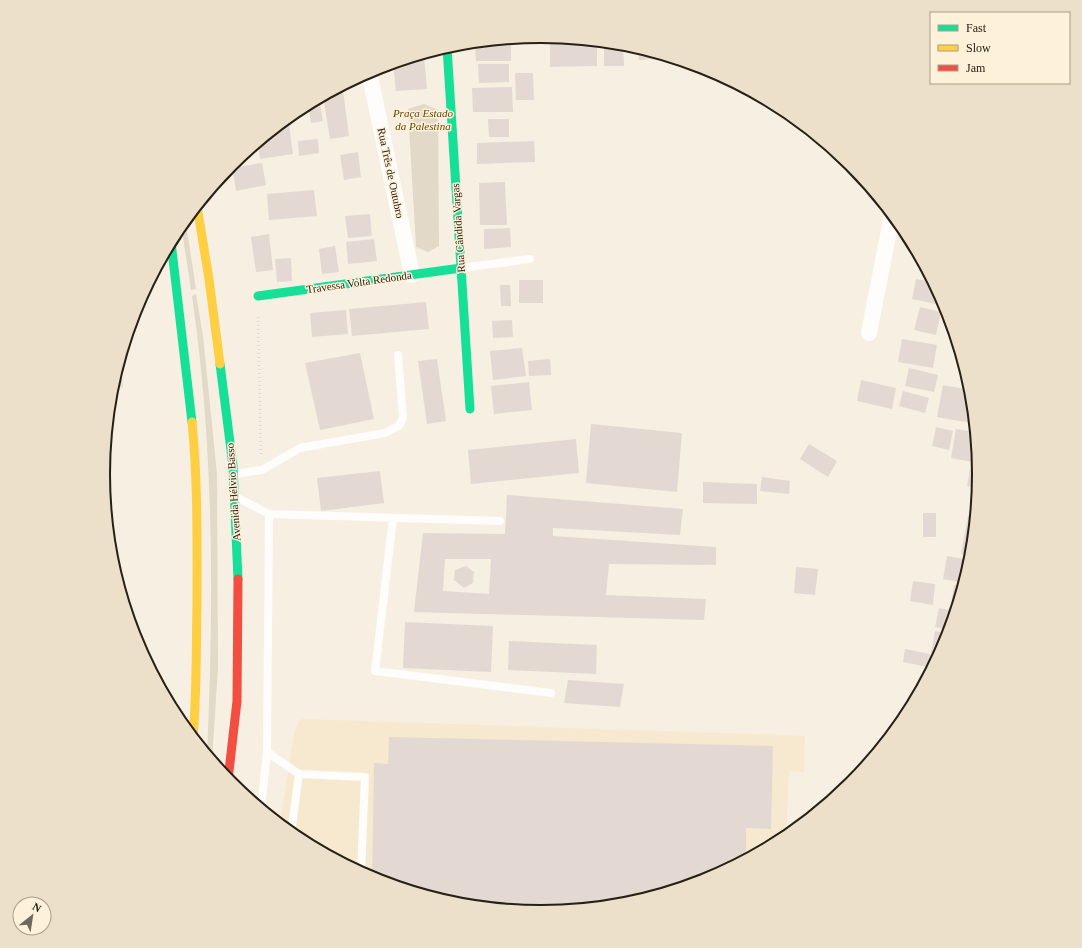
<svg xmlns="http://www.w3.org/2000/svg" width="1082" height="948" font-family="'Times New Roman',serif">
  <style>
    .built { fill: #f7e9cf }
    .green { fill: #e2d9c8 }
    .building { fill: #e3d9d2; fill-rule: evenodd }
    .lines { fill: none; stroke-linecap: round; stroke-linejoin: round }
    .path { stroke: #dcdbd7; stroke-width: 2.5; stroke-dasharray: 1 3; stroke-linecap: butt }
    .lane { stroke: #fefdfb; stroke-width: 8 }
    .street { stroke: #fefdfb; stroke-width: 16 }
    .fast { stroke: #16e098; stroke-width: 9 }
    .slow { stroke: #ffcf43; stroke-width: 9 }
    .jam { stroke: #f24e42; stroke-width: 9 }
    .labels { text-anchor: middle; stroke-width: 3; stroke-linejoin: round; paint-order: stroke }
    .park-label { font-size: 11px; font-style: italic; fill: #5f460a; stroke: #fef1da }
    .street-label { font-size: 11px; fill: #262015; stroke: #fef1da }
    .rim { fill: none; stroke: #262015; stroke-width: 2 }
  </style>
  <rect width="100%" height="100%" fill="#f6efe2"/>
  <path class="built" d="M303 719 805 736 804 772 789 771 786 837 708 879 626 904 541 912 455 904 373 879 297 838 280 824 294 733 299 721Z"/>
  <path class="green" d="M424 104 438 110 439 246 428 252 416 247 408 109Z
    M187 230 196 289 191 290 182 231Z
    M196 294 203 336 217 474 218 668 212 761 207 754C214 602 214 447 192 296Z"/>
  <path class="building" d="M511 39V61H476L475 42Z
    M550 42H597V66L550 67Z
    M604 43 623 44 624 66H604Z
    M638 48 651 52V59L639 60Z
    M424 54 427 89 396 91 393 63Z
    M667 57 677 60 676 64 666 63Z
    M681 61 690 64H681Z
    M478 64H509V82L479 83Z
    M515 73H533L534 100H516Z
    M512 87 513 112H473L472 88Z
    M343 91 349 136 330 139 323 96Z
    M319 98 323 121 311 123 308 104Z
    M289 117 290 123 279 125 286 119Z
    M488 119H509V137H489Z
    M289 125 293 154 260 159 258 143 277 127Z
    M318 139 319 153 299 156 298 141Z
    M534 141 535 162 477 164V143Z
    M358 152 361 177 344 180 340 155Z
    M262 163 266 185 236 191 232 168Z
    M505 182 507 225H480L479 183Z
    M314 190 317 216 269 220 267 194Z
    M370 214 372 236 348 238 345 216Z
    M510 228 511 247 484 249V229Z
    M269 234 273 270 256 272 251 237Z
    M374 239 377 261 348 264 346 242Z
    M335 246 339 272 322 274 319 249Z
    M291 258 292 281 277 282 275 259Z
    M921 261 928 273 919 271Z
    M916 279 933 282 945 306 912 299Z
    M519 280H543V303H519Z
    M500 285H510L511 306H501Z
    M426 302 429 329 352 336 349 309Z
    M920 307 941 312 936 335 914 330Z
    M346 310 348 334 312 337 310 313Z
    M512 320 513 337 493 338 492 321Z
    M902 339 937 345 933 368 898 362Z
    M522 348 526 376 493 380 490 351Z
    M360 353 374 419 320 430 305 363Z
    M120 359 123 387 112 388 115 378Z
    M437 359 446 421 427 424 418 361Z
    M550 359 551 375 529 376 528 361Z
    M909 368 938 375 934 392 905 386Z
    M861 380 896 388 892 409 857 401Z
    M529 382 532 410 494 414 491 386Z
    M943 385 971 390 973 412 971 423 937 417Z
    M903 391 929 398 925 413 899 406Z
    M591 424 682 433 677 492 586 483Z
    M936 427 953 431 949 450 932 446Z
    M956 429 975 432 978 463 951 458Z
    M576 439 579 473 471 484 468 450Z
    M809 444 837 461 828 477 800 459Z
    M970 469 979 470 978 488 967 486Z
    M380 471 384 503 321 511 317 478Z
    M762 477 790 481 789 494 760 491Z
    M703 482 757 484V504L703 503Z
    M507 495 683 509 680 535 553 528V536L716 547V565L609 564 606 595 706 599 704 620 414 612 423 533 505 534ZM445 559H491L489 594 443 591Z
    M923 513H936V537H923Z
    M968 516 975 517 971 556 961 554Z
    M947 556 970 560 964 583 943 579Z
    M466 566 474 572 473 583 464 588 454 580 455 570Z
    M796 567 818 569 815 595 794 593Z
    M913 581 935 584 933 605 910 601Z
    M954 585 963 586 957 605 951 604Z
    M939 608 955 611 949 630 935 627Z
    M405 622 493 626 491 672 403 668Z
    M935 631 948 633 939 654 931 653Z
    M509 641 597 645 596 674 508 670Z
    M905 649 930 654 928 667 903 662Z
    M933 656H938L931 669Z
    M568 680 624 684 620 707 564 703Z
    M389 737 773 746 771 829 746 828V859L708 879 626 904 553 911 521 910 455 904 372 878 374 763 388 764Z"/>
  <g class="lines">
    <path class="path" d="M258 317 261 456"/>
    <path class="lane" d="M461 268 530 259
      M234 474 262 470 300 448 385 433 399 426 403 418 398 355
      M236 497 269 514 267 752 261 808
      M269 514 500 521
      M393 518 375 671 551 693
      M267 752 299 774 291 833
      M299 774 365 777 361 872"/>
    <path class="street" d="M369 72 412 275
      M869 333 892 215"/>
    <path class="fast" d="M447 47 470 409
      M171 242 192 422
      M258 296 461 268
      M220 364 233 466 238 579"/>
    <path class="slow" d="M197 206 209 279 220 364
      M192 422C198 482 197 543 197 604 196 648 197 693 193 737"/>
    <path class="jam" d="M228 780 237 701 238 579"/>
  </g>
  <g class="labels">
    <g class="park-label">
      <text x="423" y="117">Praça Estado<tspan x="423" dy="13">da Palestina</tspan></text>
    </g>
    <g class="street-label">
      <text transform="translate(391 173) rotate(78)" y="4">Rua Três de Outubro</text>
      <text transform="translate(458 228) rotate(-94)" y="4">Rua Cândida Vargas</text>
      <text transform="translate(359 282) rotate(-8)" y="4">Travessa Volta Redonda</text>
      <text transform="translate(233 492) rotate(-94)" y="4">Avenida Hélvio Basso</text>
    </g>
  </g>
  <path d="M0 0H1082V948H0ZM110 474a431 431 0 1 1 862 0a431 431 0 1 1-862 0Z" fill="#ede0ca" fill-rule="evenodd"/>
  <path class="rim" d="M110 474a431 431 0 1 1 862 0a431 431 0 1 1-862 0Z"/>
  <rect x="930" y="12" width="140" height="72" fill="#fef1da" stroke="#a89d8b"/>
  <rect x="938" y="25" width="20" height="6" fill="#16e098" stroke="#a89d8b"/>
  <text x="966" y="32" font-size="12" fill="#262015">Fast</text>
  <rect x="938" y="45" width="20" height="6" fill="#ffcf43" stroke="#a89d8b"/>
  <text x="966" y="52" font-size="12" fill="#262015">Slow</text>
  <rect x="938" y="65" width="20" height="6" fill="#f24e42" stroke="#a89d8b"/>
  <text x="966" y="72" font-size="12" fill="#262015">Jam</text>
  <g transform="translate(32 916) rotate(30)"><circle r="19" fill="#fef1da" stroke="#a89d8b"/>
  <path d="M0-3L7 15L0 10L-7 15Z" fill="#6f685d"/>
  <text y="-6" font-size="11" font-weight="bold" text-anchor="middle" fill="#262015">N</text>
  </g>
</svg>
